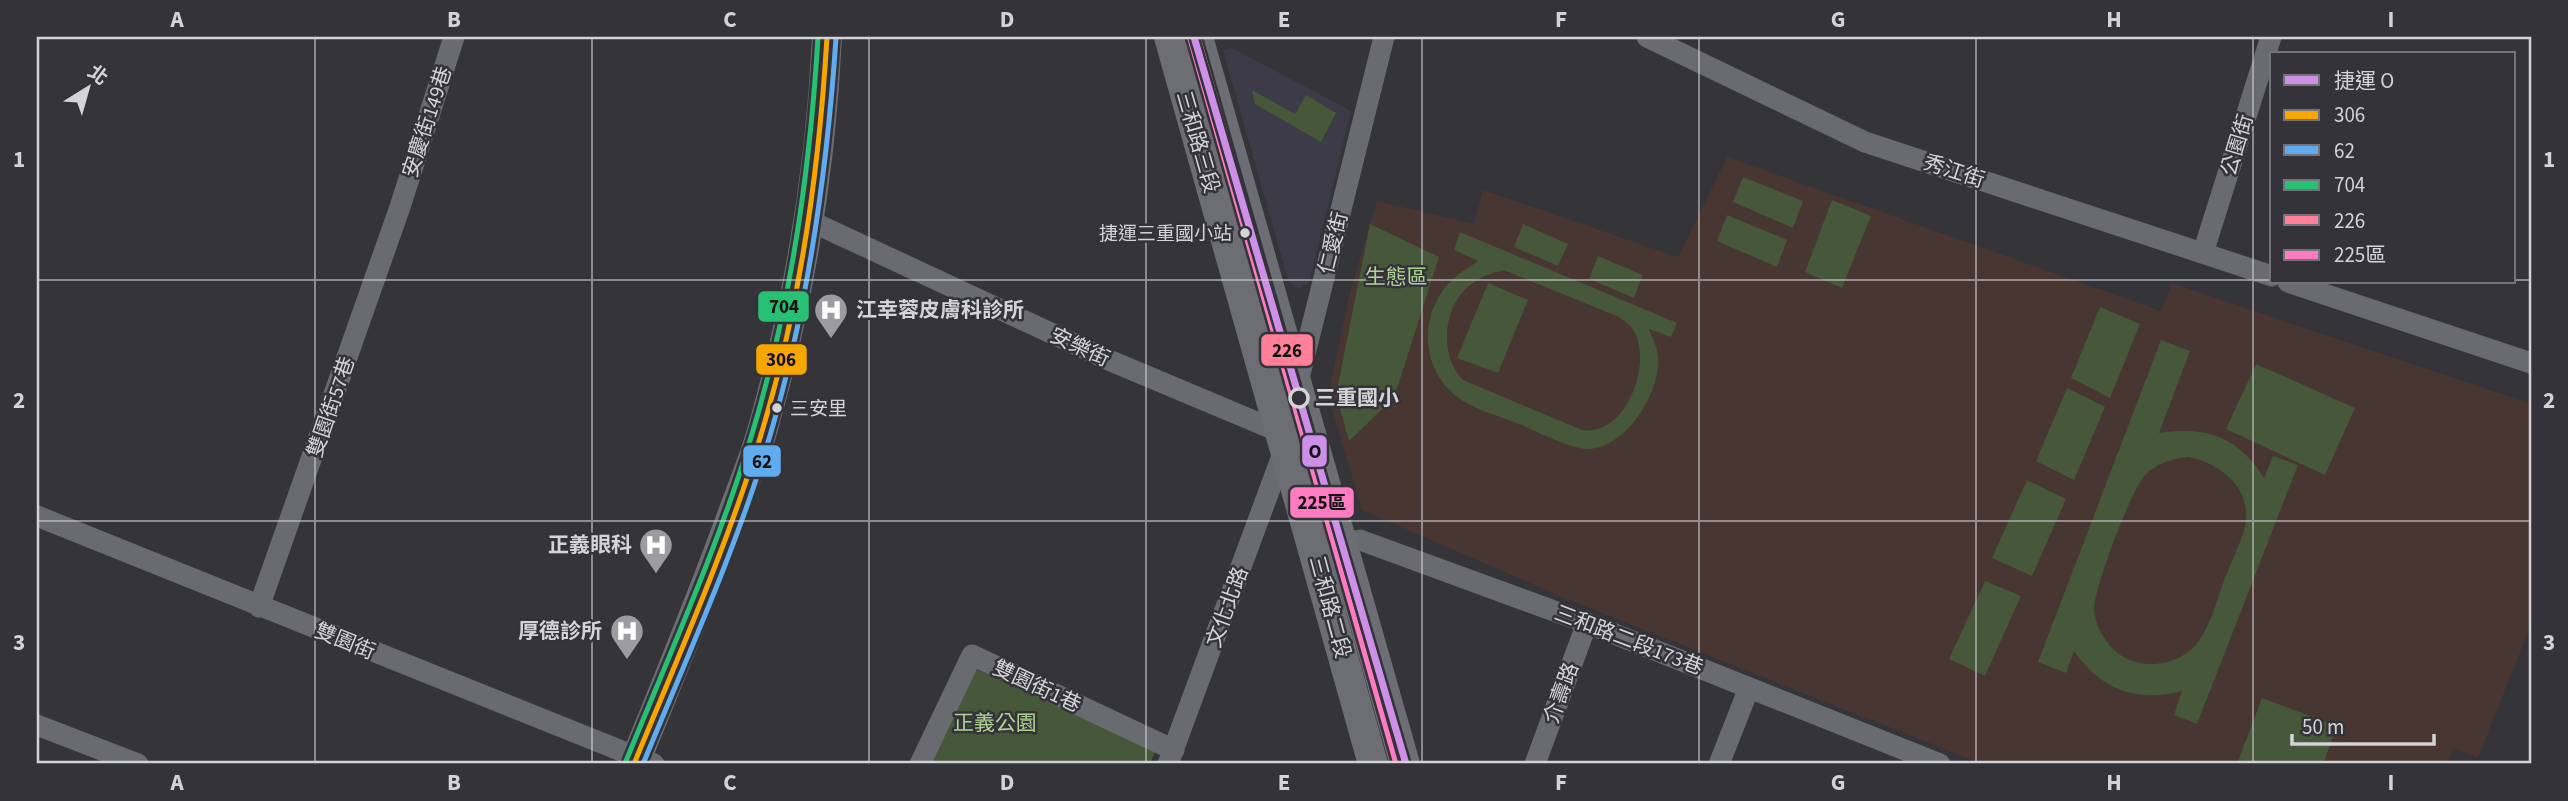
<svg xmlns="http://www.w3.org/2000/svg" width="2568" height="801" font-family="'Source Sans 3','Noto Sans TC',sans-serif">
  <style>
    .built { fill: #3d3b47 }
    .education { fill: #473631 }
    .green { fill: #46573a; fill-rule: evenodd }
    .lines { fill: none; stroke-linecap: round; stroke-linejoin: round }
    .street { stroke: #6a6b71; stroke-width: 21 }
    .secondary { stroke: #6c6e74; stroke-width: 30 }
    .bus-1-casing { stroke: #34333a; stroke-width: 10 }
    .bus-2-casing { stroke: #34333a; stroke-width: 10 }
    .bus-3-casing { stroke: #34333a; stroke-width: 10 }
    .bus-4-casing { stroke: #34333a; stroke-width: 10 }
    .bus-5-casing { stroke: #34333a; stroke-width: 10 }
    .bus-1 { stroke: #f7a600; stroke-width: 5 }
    .bus-2 { stroke: #60acee; stroke-width: 5 }
    .bus-3 { stroke: #26c172; stroke-width: 5 }
    .bus-4 { stroke: #ff8098; stroke-width: 5 }
    .bus-5 { stroke: #fe7ac1; stroke-width: 5 }
    .metro-1-casing { stroke: #34333a; stroke-width: 12 }
    .metro-1 { stroke: #ce8fe9; stroke-width: 7 }
    .grid { fill: none; stroke: #d4d4d8; stroke-width: 2; stroke-opacity: 0.55 }
    .bus-dot { fill: #d4d4d8; stroke: #34333a; stroke-width: 2.5 }
    .stop-dot { fill: #34333a; stroke: #d4d4d8; stroke-width: 3.5 }
    .labels { text-anchor: middle; stroke-width: 5; stroke-linejoin: round; paint-order: stroke }
    .bus-label { font-size: 19px; fill: #d4d4d8; stroke: #34333a; text-anchor: end }
    .street-label { font-size: 21px; fill: #d4d4d8; stroke: #34333a }
    .park-label { font-size: 21px; fill: #b0d394; stroke: #34333a }
    .poi-label { font-size: 21px; font-weight: bold; fill: #d4d4d8; stroke: #34333a; text-anchor: end }
    .stop-label { font-size: 21px; font-weight: bold; fill: #d4d4d8; stroke: #34333a; text-anchor: start }
    .line-badge { stroke: #34333a; stroke-width: 2.5 }
    .pale-badge-label { font-size: 19px; text-anchor: middle; font-weight: bold; fill: #111 }
    .neatline { fill: none; stroke: #d4d4d8; stroke-width: 2.5 }
    .grid-label { font-size: 23px; text-anchor: middle; font-weight: bold; fill: #d4d4d8 }
  </style>
  <rect width="100%" height="100%" fill="#353439"/>
  <path class="built" d="M1232 48 1351 111 1309 283 1299 288 1289 283 1223 50Z"/>
  <path class="education" d="M1727 157 2161 311 2172 283 2531 404V625L2478 758 2453 748 2448 764H1982L1562 597 1362 510 1328 396 1349 296 1377 201 1474 224 1483 190 1678 257Z"/>
  <path class="green" d="M1252 90 1295 114 1306 95 1336 113 1321 142 1255 104Z
    M1743 177 1803 201 1793 228 1733 202Z
    M1832 200 1871 216 1842 288 1805 272Z
    M1727 215 1787 240 1777 267 1717 241Z
    M1370 224 1439 257 1394 398 1349 441 1336 395Z
    M1523 224 1568 244 1558 266 1514 247Z
    M1460 232 1677 323 1671 337 1649 329C1651 336 1657 346 1658 354 1662 390 1628 447 1589 449 1571 449 1536 431 1519 424 1499 416 1472 409 1456 396 1421 368 1419 317 1448 284 1456 275 1468 268 1478 261L1454 250ZM1504 270 1619 317C1623 320 1629 324 1632 328 1655 361 1626 437 1582 430L1463 380C1438 355 1443 303 1473 283 1482 276 1493 273 1504 270Z
    M1598 256 1643 275 1634 298 1589 279Z
    M1488 283 1528 300 1498 373 1457 358Z
    M2100 307 2140 324 2110 398 2071 378Z
    M2161 340 2190 351 2159 433C2205 425 2239 437 2264 478L2273 456 2298 465 2197 724 2174 715 2182 691C2137 703 2101 690 2074 651L2066 673 2038 662ZM2188 457C2221 463 2253 489 2245 527 2240 545 2230 564 2224 581 2217 599 2212 620 2202 636 2184 668 2136 674 2111 647 2102 636 2095 624 2094 609 2094 589 2131 490 2145 475 2157 463 2172 459 2188 457Z
    M2256 364 2355 408 2325 475 2226 429Z
    M2067 388 2105 407 2074 480 2036 461Z
    M2027 480 2066 499 2032 576 1992 558Z
    M1985 581 2021 596 1985 676 1949 659Z
    M976 669 1155 752 1150 764H929Z
    M2262 698 2337 726 2323 764H2237Z"/>
  <g class="lines">
    <path class="street" d="M1647 37 1865 142 2272 276
      M808 220 1111 361 1280 432
      M2203 253 2271 37
      M2288 282 2531 363
      M1298 382 1384 37
      M37 516 654 764
      M1330 545 1360 540 1587 623 1940 764
      M259 607 400 207 454 37
      M37 725 138 764
      M920 764 972 655 1174 750
      M1168 764 1285 448
      M1535 764 1587 623
      M1719 764 1749 688"/>
    <path class="secondary" d="M1169 37 1373 764
      M1198 37 1405 764
      M634 764C668 681 702 598 733 513 743 485 755 457 763 428 799 301 821 168 827 37"/>
    <g class="bus-1-casing">
      <path id="bus-1" d="M634 764C678 657 726 549 760 438 800 308 819 172 827 37"/>
    </g>
    <g class="bus-2-casing">
      <path id="bus-2" d="M643 764C687 657 736 549 769 439 808 308 827 173 836 38"/>
    </g>
    <g class="bus-3-casing">
      <path id="bus-3" d="M626 761C670 653 719 545 752 434 791 305 810 171 818 37"/>
    </g>
    <g class="bus-4-casing">
      <path id="bus-4" d="M1198 37 1405 764"/>
    </g>
    <g class="bus-5-casing">
      <path id="bus-5" d="M1190 39 1396 764"/>
    </g>
    <use href="#bus-1" class="bus-1"/>
    <use href="#bus-2" class="bus-2"/>
    <use href="#bus-3" class="bus-3"/>
    <use href="#bus-4" class="bus-4"/>
    <use href="#bus-5" class="bus-5"/>
    <g class="metro-1-casing">
      <path id="metro-1" d="M1194 37 1406 764"/>
    </g>
    <use href="#metro-1" class="metro-1"/>
  </g>
  <path class="grid" d="M315 37V764M592 37V764M869 37V764M1146 37V764M1422 37V764M1699 37V764M1976 37V764M2253 37V764M37 280H2272M2514 280H2531M37 521H2531"/>
  <defs>
    <g id="hospital-pin" transform="scale(1.75)"><path d="M0 17L-7.5 6A9.5 9.5 0 1 1 7.5 6Z" fill="#9c9ca0" stroke="#34333a"/><path d="M-5-5h3v3.5h4V-5h3V5h-3V1.5h-4V5h-3Z" fill="#fff"/></g>
  </defs>
  <g fill-rule="evenodd">
    <use href="#hospital-pin" x="831" y="310"/>
    <use href="#hospital-pin" x="656" y="545"/>
    <use href="#hospital-pin" x="627" y="631"/>
  </g>
  <g class="bus-dot">
    <circle cx="1245" cy="233" r="6"/>
    <circle cx="777" cy="408" r="6"/>
  </g>
  <circle class="stop-dot" cx="1299" cy="398" r="9"/>
  <g class="labels">
    <g class="bus-label">
      <text x="1232" y="240">捷運三重國小站</text>
      <text x="790" y="415" text-anchor="start">三安里</text>
    </g>
    <g class="street-label">
      <text transform="translate(427 122) rotate(-72)" y="7">安慶街149巷</text>
      <text transform="translate(1198 142) rotate(74)" y="7">三和路三段</text>
      <text transform="translate(2237 145) rotate(-73)" y="7">公園街</text>
      <text transform="translate(1954 171) rotate(18)" y="7">秀江街</text>
      <text transform="translate(1333 243) rotate(-76)" y="7">仁愛街</text>
      <text transform="translate(1080 347) rotate(25)" y="7">安樂街</text>
      <text transform="translate(331 407) rotate(-71)" y="7">雙園街57巷</text>
      <text transform="translate(1227 607) rotate(-70)" y="7">文化北路</text>
      <text transform="translate(1330 607) rotate(75)" y="7">三和路二段</text>
      <text transform="translate(1629 640) rotate(21)" y="7">三和路二段173巷</text>
      <text transform="translate(345 641) rotate(22)" y="7">雙園街</text>
      <text transform="translate(1037 686) rotate(25)" y="7">雙園街1巷</text>
      <text transform="translate(1561 693) rotate(-70)" y="7">介壽路</text>
    </g>
    <g class="park-label">
      <text x="1396" y="284">生態區</text>
      <text x="995" y="730">正義公園</text>
    </g>
    <g class="poi-label">
      <text x="856" y="317" text-anchor="start">江幸蓉皮膚科診所</text>
      <text x="632" y="552">正義眼科</text>
      <text x="602" y="638">厚德診所</text>
    </g>
    <g class="stop-label">
      <text x="1315" y="405">三重國小</text>
    </g>
  </g>
  <g class="line-badge">
    <rect x="757" y="290" width="53" height="33" rx="7" fill="#26c172"/>
    <rect x="1260" y="333" width="54" height="34" rx="7" fill="#ff8098"/>
    <rect x="755" y="343" width="53" height="33" rx="7" fill="#f7a600"/>
    <rect x="1301" y="434" width="27" height="34" rx="7" fill="#ce8fe9"/>
    <rect x="742" y="444" width="40" height="34" rx="7" fill="#60acee"/>
    <rect x="1289" y="486" width="66" height="33" rx="7" fill="#fe7ac1"/>
  </g>
  <g class="pale-badge-label">
    <text x="784" y="313">704</text>
    <text x="1287" y="357">226</text>
    <text x="781" y="366">306</text>
    <text x="1315" y="458">O</text>
    <text x="762" y="468">62</text>
    <text x="1322" y="509">225區</text>
  </g>
  <rect width="2568" height="801" fill="none" stroke="#34333a" stroke-width="77"/>
  <rect x="2270" y="52" width="245" height="231" fill="#34333a" stroke="#747379" stroke-width="2"/>
  <rect x="2284" y="75" width="35" height="10" fill="#ce8fe9" stroke="#747379" stroke-width="2"/>
  <text x="2334" y="88" font-size="21" fill="#d4d4d8">捷運 O</text>
  <rect x="2284" y="110" width="35" height="10" fill="#f7a600" stroke="#747379" stroke-width="2"/>
  <text x="2334" y="122" font-size="21" fill="#d4d4d8">306</text>
  <rect x="2284" y="145" width="35" height="10" fill="#60acee" stroke="#747379" stroke-width="2"/>
  <text x="2334" y="158" font-size="21" fill="#d4d4d8">62</text>
  <rect x="2284" y="180" width="35" height="10" fill="#26c172" stroke="#747379" stroke-width="2"/>
  <text x="2334" y="192" font-size="21" fill="#d4d4d8">704</text>
  <rect x="2284" y="215" width="35" height="10" fill="#ff8098" stroke="#747379" stroke-width="2"/>
  <text x="2334" y="228" font-size="21" fill="#d4d4d8">226</text>
  <rect x="2284" y="250" width="35" height="10" fill="#fe7ac1" stroke="#747379" stroke-width="2"/>
  <text x="2334" y="262" font-size="21" fill="#d4d4d8">225區</text>
  <g transform="translate(88 88) rotate(37)" stroke="#34333a" stroke-width="5" paint-order="stroke">
  <path d="M0-5L12 26L0 18L-12 26Z" fill="#d4d4d8"/>
  <text y="-10" font-size="19" font-weight="bold" text-anchor="middle" fill="#d4d4d8">北</text>
  </g>
  <path d="M2292 734v10h142v-10" fill="none" stroke="#d4d4d8" stroke-width="3.5"/>
  <text x="2302" y="734" font-size="21" fill="#d4d4d8" stroke="#34333a" stroke-width="5" paint-order="stroke">50 m</text>
  <rect x="38" y="38" width="2492" height="724" class="neatline"/>
  <g class="grid-label">
    <text x="177" y="27">A</text>
    <text x="454" y="27">B</text>
    <text x="730" y="27">C</text>
    <text x="1007" y="27">D</text>
    <text x="1284" y="27">E</text>
    <text x="1561" y="27">F</text>
    <text x="1838" y="27">G</text>
    <text x="2114" y="27">H</text>
    <text x="2391" y="27">I</text>
    <text x="19" y="167">1</text>
    <text x="2549" y="167">1</text>
    <text x="19" y="408">2</text>
    <text x="2549" y="408">2</text>
    <text x="19" y="650">3</text>
    <text x="2549" y="650">3</text>
    <text x="177" y="790">A</text>
    <text x="454" y="790">B</text>
    <text x="730" y="790">C</text>
    <text x="1007" y="790">D</text>
    <text x="1284" y="790">E</text>
    <text x="1561" y="790">F</text>
    <text x="1838" y="790">G</text>
    <text x="2114" y="790">H</text>
    <text x="2391" y="790">I</text>
  </g>
</svg>
